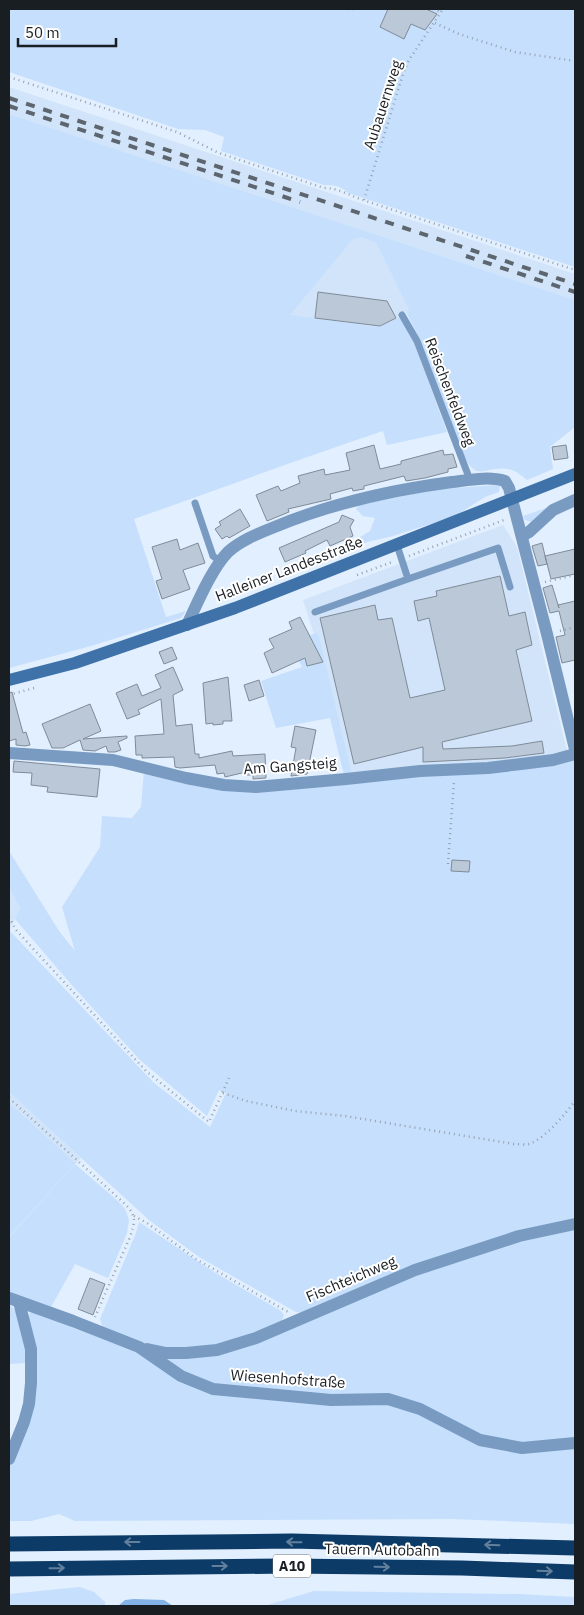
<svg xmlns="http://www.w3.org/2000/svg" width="584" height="1615" font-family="'IBM Plex Sans',sans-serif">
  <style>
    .built { fill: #d1e4f9 }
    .green { fill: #c5dffd }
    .water { fill: #84b3e7 }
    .building { fill: #bbc8d7; stroke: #7f8b99 }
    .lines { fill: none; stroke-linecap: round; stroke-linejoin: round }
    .path { stroke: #97a1ad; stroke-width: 2.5; stroke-dasharray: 1 4; stroke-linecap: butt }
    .lane { stroke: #799bc1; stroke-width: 7 }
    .street { stroke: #799bc1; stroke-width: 12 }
    .secondary { stroke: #3e72a8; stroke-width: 12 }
    .highway { stroke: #0d3b67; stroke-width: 15 }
    .rail { stroke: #5d656e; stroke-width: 4; stroke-dasharray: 9 9; stroke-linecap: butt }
    .oneway { stroke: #62809c }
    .labels { text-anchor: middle; stroke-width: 4; stroke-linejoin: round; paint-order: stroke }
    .shield { fill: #fff; stroke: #5e6265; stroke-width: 1 }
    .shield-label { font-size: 14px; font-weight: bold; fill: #191e23 }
    .street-label { font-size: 15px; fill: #191e23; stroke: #fff }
  </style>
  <rect width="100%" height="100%" fill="#e2efff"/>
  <path class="built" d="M9 87 575 274V300L9 114Z
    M361 237 376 243 409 310 380 327 289 316 344 249 352 240Z
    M503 525 517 547 567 751 504 762 352 774 318 634H314L303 600Z
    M9 887 20 908 9 932Z
    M9 1092 81 1158 9 1238Z"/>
  <path class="green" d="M9 9H575V267L348 193C340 185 334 185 324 185L221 151 224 137 205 130 178 129 9 72Z
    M9 114 575 300V427L550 447 553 469 527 480C513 468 507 467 489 470 486 471 481 472 477 471 471 469 467 461 463 456L420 340 406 312 409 310 376 243 361 237 352 240 290 315 379 327 399 317 412 337 447 432 387 445 383 431C299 459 217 490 134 519L166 617 186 611 181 618 91 646 9 668Z
    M497 485 500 486 499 492 485 497 455 516 393 536 367 542 346 553 344 547 370 531 375 518 363 516 356 509 359 505 439 489Z
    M549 507 532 522 525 520 523 516Z
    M318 633 352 774 344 775 330 718 276 728 261 681 302 667 288 640Z
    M575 760V1220L303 1313 296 1312 199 1257 149 1220 9 1092V930L153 1082 210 1127 226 1093 219 1090 207 1116 140 1060 70 983 15 919 20 908 9 887V851L59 931 75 951 62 907 100 847 102 816 132 818 141 807 144 771 223 790Z
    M9 1103 75 1163 9 1236Z
    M75 1164 119 1202 125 1209 129 1220 127 1233 108 1278 75 1264 51 1307 9 1294V1238Z
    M139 1222 214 1272 281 1311 284 1315 281 1323 213 1347 180 1350 151 1346 108 1331 102 1325 100 1319 136 1233Z
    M575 1227V1524L452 1519 75 1521 59 1514 31 1521H9V1464L28 1422V1317L30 1312 161 1356 186 1357 382 1289 496 1245Z
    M9 1304C25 1318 25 1343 27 1363L9 1364Z
    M80 1587 94 1592 105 1602V1606H9V1594Z
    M314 1591 518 1594 575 1597V1606H264Z"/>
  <path class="water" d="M134 1599 164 1600 173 1606H118L125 1600Z"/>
  <path class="building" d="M388 9H426L437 14 425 30 411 24 404 39 380 27Z
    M318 292 387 301 396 318 380 326 315 318Z
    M374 445 380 469 401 464V461L443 450 444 455 453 454 457 467 448 469V472L425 478 406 481 404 476 364 486V489L353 491 352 488 330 494 331 499 288 509 289 512 267 521 256 495 278 486 281 491 300 483 298 476 324 469 325 475 350 470 346 453Z
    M566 445 568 458 554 460 552 447Z
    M240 509 250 526 229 538 227 536 222 539 215 529 221 525 219 522Z
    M342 515 354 520 350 527 353 536 330 546 327 540 305 551 306 553 285 562 279 548 339 522Z
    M177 539 180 550 198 543 205 563 183 570 190 589 162 599 156 581 162 579 152 547Z
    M542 543 547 564 538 566 532 546Z
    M575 549V574L551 579 545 556Z
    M500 576 509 616 525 612 532 645 516 650 532 721 442 742 443 749 512 746 542 741 544 753 505 758 423 762V747L354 764 320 618 375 605 378 620 392 618 410 698 445 690 429 618 418 621 414 601 437 596 436 591Z
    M552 585 559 608 558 605 575 601V660L562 663 556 637 565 635 559 611 550 613 543 588Z
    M300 617 323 662 307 666 305 658 272 673 264 653 274 648 269 639 292 629 289 622Z
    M172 647 177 659 164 664 159 652Z
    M173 667 183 690 173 695 176 726 192 724 195 754H199V758L232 751 233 756 265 754 266 778 253 779V775H246V772L225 777 224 773 217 774 215 765 180 768 175 767 174 757 142 758V755H136L135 736 164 734 161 699 138 710 140 714 127 719 116 693 137 684 142 696 161 688 155 675Z
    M228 677 232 721H223V724L213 725V723L206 724 203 683Z
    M259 680 264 696 249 701 244 685Z
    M12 692 23 733 26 732 30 745 25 746 16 745V739L9 741V693Z
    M90 704 101 731 83 739 127 736V738L118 742 121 750 115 752H108L106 746 95 751 83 750 80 740 63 748H52L42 724Z
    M295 726 316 730 307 774 291 776 296 748 291 747Z
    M14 761 100 769 97 797 47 792 48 787 31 785 32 773 13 772Z
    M452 860 470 861 469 872 451 871Z
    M90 1278 105 1284 93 1315 78 1309Z"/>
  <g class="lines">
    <path class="path" d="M347 9H355
      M433 9 441 12
      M435 23 459 34 515 52 575 61
      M9 77 177 132 219 153 324 188C339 188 350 196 363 200L575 270
      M364 200 404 71 409 60 443 9
      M409 556 504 520
      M357 575 392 562
      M545 582 575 575
      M560 631 575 627
      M9 695 34 688
      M448 864 454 781
      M9 917 16 930 146 1071 209 1122 229 1078
      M223 1093 246 1101 295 1111 345 1116 514 1144C519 1144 525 1145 529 1144 546 1138 565 1114 575 1101
      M9 1098 125 1204C137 1216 135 1222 130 1237L95 1317
      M134 1216 147 1223 196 1259 288 1312"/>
    <path class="lane" d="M402 315 417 341 470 480
      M195 503 213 556 221 562
      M397 545 408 579
      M315 612 408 579 498 548 510 587"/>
    <path class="street" d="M522 536 529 532 553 510 575 500
      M187 625C197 604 212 568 228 552 240 541 257 534 272 528 329 504 391 490 452 482 469 480 489 476 505 481L509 488 547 634 575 749
      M9 753 113 760 186 778 224 785 256 787 346 779 420 771 488 768 521 764 553 760 575 754
      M9 1298 73 1321 139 1347 181 1376 213 1389 331 1400 388 1399 420 1409 480 1440 522 1448 575 1443
      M147 1349 166 1353H186L217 1350 256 1338 415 1270 519 1236 575 1224
      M9 1459 24 1422 29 1404 31 1383V1349L19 1302"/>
    <path class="secondary" d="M9 680 75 663 235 608 575 474"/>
    <path class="highway" d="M9 1544 292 1541 575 1548
      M9 1569 289 1566 462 1568 575 1572"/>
    <path class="rail" d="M9 98 575 284
      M9 106 300 202
      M466 256 575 292"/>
  </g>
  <defs><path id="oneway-shaft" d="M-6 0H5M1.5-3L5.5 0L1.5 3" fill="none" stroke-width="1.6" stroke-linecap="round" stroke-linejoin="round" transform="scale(1.25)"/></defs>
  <g class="oneway">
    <use href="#oneway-shaft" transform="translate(132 1542) rotate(180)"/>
    <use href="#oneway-shaft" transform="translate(294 1542) rotate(-179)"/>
    <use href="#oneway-shaft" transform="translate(492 1545) rotate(-178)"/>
    <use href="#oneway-shaft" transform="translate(220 1566)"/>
    <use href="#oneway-shaft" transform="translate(382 1567) rotate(1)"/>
    <use href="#oneway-shaft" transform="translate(57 1568) rotate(-1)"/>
    <use href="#oneway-shaft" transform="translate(545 1571) rotate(2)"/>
  </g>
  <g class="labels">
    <rect class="shield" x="273" y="1554.5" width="38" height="23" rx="4"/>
    <g class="shield-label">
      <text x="292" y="1571">A10</text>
    </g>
    <g class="street-label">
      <text transform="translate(383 105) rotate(-72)" y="5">Aubauernweg</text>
      <text transform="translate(450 392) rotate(69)" y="5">Reischenfeldweg</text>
      <text transform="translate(289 569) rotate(-21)" y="5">Halleiner Landesstraße</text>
      <text transform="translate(290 766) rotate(-4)" y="5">Am Gangsteig</text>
      <text transform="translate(351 1279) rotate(-23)" y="5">Fischteichweg</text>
      <text transform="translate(288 1379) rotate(4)" y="5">Wiesenhofstraße</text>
      <text transform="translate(382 1550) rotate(1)" y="5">Tauern Autobahn</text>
    </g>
  </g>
  <rect width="584" height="1615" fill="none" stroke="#191e23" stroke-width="20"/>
  <path d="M18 38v8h98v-8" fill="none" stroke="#191e23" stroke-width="2.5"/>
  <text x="25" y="38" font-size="15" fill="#191e23" stroke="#ffffff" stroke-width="4" paint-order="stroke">50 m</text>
</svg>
